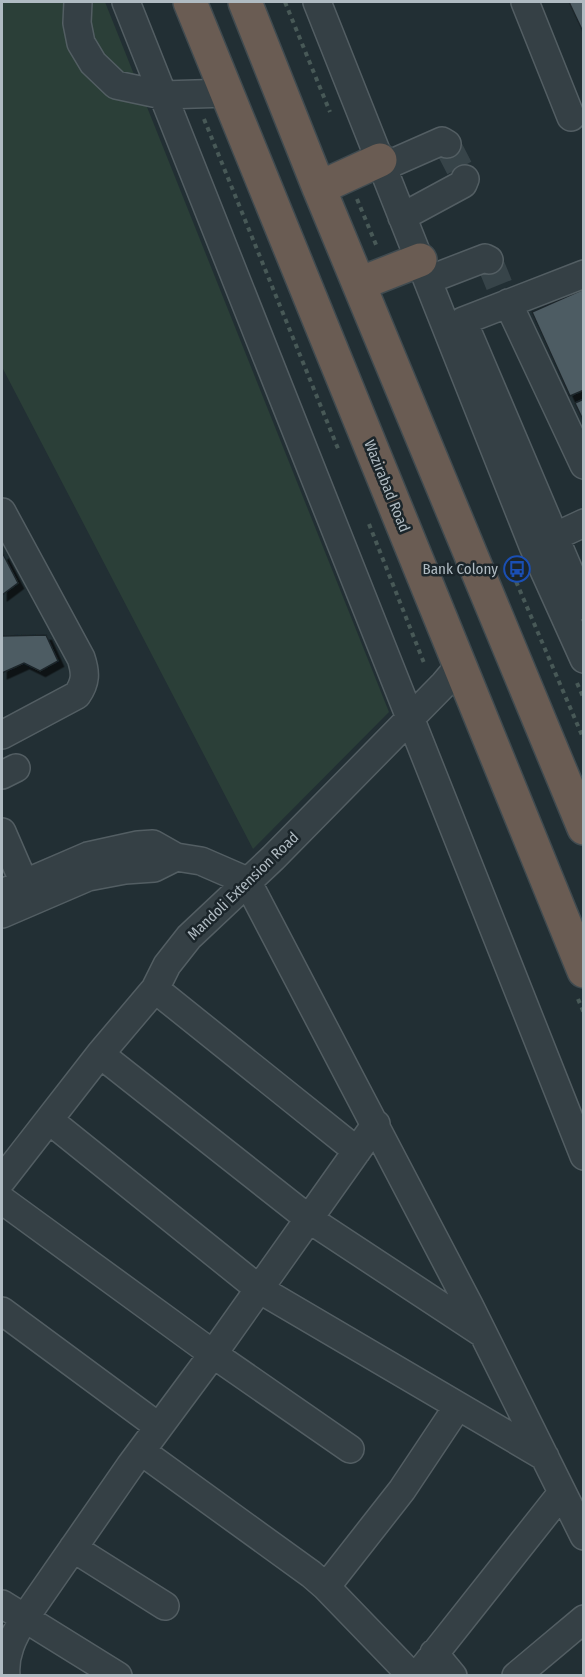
<svg xmlns="http://www.w3.org/2000/svg" width="585" height="1677" font-family="'Fira Sans Condensed',sans-serif">
  <style>
    .green { fill: #2b3f38 }
    .building { fill: #4e5c63; stroke: #1d272c; stroke-width: 1.5; filter: url(#shadow) }
    .lines { fill: none; stroke-linecap: round; stroke-linejoin: round }
    .minor-tunnel { stroke: #374449; stroke-width: 27; stroke-dasharray: 27 14; stroke-linecap: butt }
    .minor-casing { stroke: #535e63; stroke-width: 30 }
    .highway-casing { stroke: #404b50; stroke-width: 36 }
    .path { stroke: #485957; stroke-width: 4; stroke-dasharray: 4.5 4.5; stroke-linecap: butt }
    .minor { stroke: #354045; stroke-width: 27 }
    .highway { stroke: #6a5c53; stroke-width: 33 }
    .labels { text-anchor: middle; stroke-width: 5; stroke-linejoin: round; paint-order: stroke }
    .street-label { font-size: 15px; fill: #b0bbc2; stroke: #1b252a }
    .poi-label { font-size: 15px; fill: #b0bbc2; stroke: #1b252a; text-anchor: end }
  </style>
  <defs>
    <filter id="shadow"><feDropShadow dx="5.5" dy="5.5" stdDeviation="0" flood-color="#0009"/></filter>
  </defs>
  <rect width="100%" height="100%" fill="#222f34"/>
  <path class="green" d="M2 2H105L389 712 253 849 2 367Z"/>
  <path class="building" d="M569 2H584V34Z
    M584 289V390L570 396 532 312Z
    M584 399V422L575 403Z
    M3 554 18 583 2 595V555Z
    M46 635 58 661 40 671 24 663 2 673V636Z"/>
  <g class="lines">
    <path class="minor-tunnel" d="M447 144 465 179
      M489 260 500 287"/>
    <g class="minor-casing">
      <path id="minor" d="M78 2 77 23 81 43 93 63 116 85 163 95 228 93
        M126 2 584 1156
        M317 2 533 546 584 659
        M525 2 571 117
        M383 167 442 141 447 144
        M402 217 463 184 465 179
        M584 274 463 321 584 606
        M428 280 485 258 489 260
        M508 303 584 465
        M2 512 81 658C86 673 86 682 77 695L2 735
        M554 537 584 523
        M2 775 16 768
        M2 832 31 899
        M2 893 88 856 138 845 153 844 176 857 201 861 247 881 469 1305 584 1536
        M2 914 88 877 125 870 154 868 176 857
        M155 989 357 1151
        M100 1054 309 1219 482 1333
        M49 1120 259 1289 545 1457
        M2 1180 100 1054 155 989 167 965 189 937 273 858 444 684 460 665
        M2 1200 213 1354 350 1449
        M2 1311 159 1427
        M141 1451 311 1574 326 1587 412 1676
        M73 1548 165 1606
        M326 1587 402 1490 458 1406
        M2 1604 118 1676
        M434 1653 453 1676
        M6 1676C4 1654 13 1637 24 1619L130 1466 213 1354 376 1124
        M417 1676 561 1494
        M516 1676 584 1619"/>
    </g>
    <g class="highway-casing">
      <path id="highway" d="M190 2 584 971
        M245 2 319 188 584 828
        M319 188 380 160
        M359 284 420 260"/>
    </g>
    <path class="path" d="M285 2 330 112
      M204 119 339 451
      M357 199 377 247
      M369 524 424 663
      M509 565 584 740
      M577 683 584 699
      M578 999 584 1013"/>
    <use href="#minor" class="minor"/>
    <use href="#highway" class="highway"/>
  </g>
  <defs>
    <g id="bus-ring" transform="scale(1.35)"><circle r="9.5" fill="#1b252a" stroke="#1a4fb4" stroke-width="1.5"/><path d="M-5-6H5V4H4V6H2V4H-2V6H-4V4H-5ZM-3.5-4V0h7V-4ZM-3.5 1.2v1.5H-2V1.2ZM2 1.2v1.5H3.5V1.2Z" fill="#1a4fb4"/></g>
  </defs>
  <g fill-rule="evenodd">
    <use href="#bus-ring" x="517" y="569"/>
  </g>
  <g class="labels">
    <g class="street-label">
      <text transform="translate(387 486) rotate(68)" y="5">Wazirabad Road</text>
      <text transform="translate(243 886) rotate(-44)" y="5">Mandoli Extension Road</text>
    </g>
    <g class="poi-label">
      <text x="498" y="574">Bank Colony</text>
    </g>
  </g>
  <rect width="585" height="1677" fill="none" stroke="#b0bbc2" stroke-width="6"/>
</svg>
